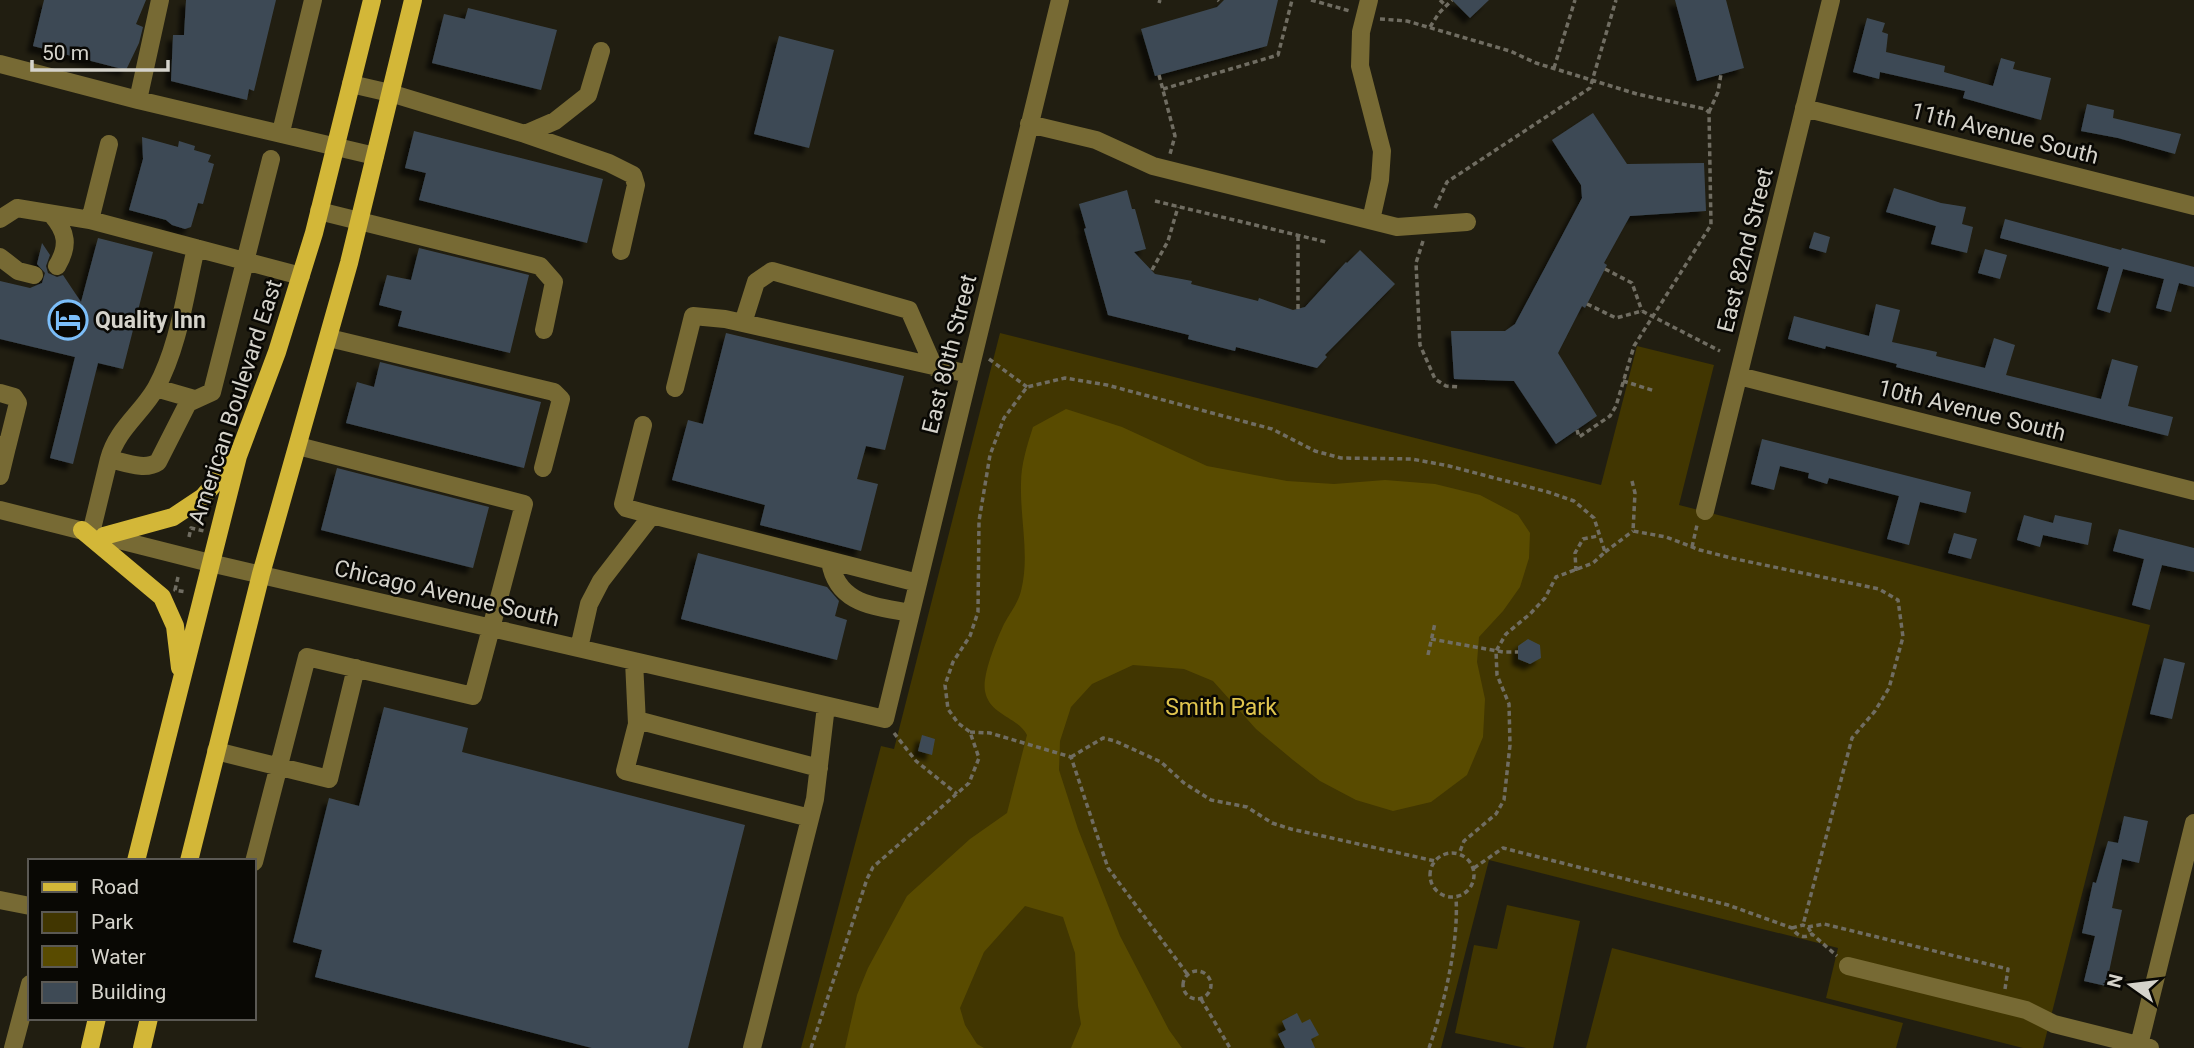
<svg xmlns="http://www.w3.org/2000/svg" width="2194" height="1048" font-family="Roboto,sans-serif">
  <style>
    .green { fill: #413601 }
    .water { fill: #594b00 }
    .building { fill: #3e4a55; filter: url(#shadow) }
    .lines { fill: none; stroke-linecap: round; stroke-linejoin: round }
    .path { stroke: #706d62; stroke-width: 3.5; stroke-dasharray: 5 3.5; stroke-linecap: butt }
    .minor { stroke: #776a34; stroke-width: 18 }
    .major { stroke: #d3b738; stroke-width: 18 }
    .labels { text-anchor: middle; stroke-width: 5; stroke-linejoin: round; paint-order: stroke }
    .street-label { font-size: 23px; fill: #d5d3cb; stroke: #090804 }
    .poi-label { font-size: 23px; font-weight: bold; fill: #d5d3cb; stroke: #090804; text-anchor: start }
    .park-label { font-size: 23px; fill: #e0c54f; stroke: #090804 }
  </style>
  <defs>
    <filter id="shadow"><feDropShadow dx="-6" dy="6" stdDeviation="2" flood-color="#0009"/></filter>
  </defs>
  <rect width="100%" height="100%" fill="#211e11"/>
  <path class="green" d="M1000 333 1601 485 1637 346 1714 365 1679 505 2150 625 2043 1048H2023L1826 998 1838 948 1489 860 1441 1048H801L881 746 894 749Z
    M1507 905 1580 921 1553 1048H1526L1455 1033 1474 945 1497 949Z
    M1612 948 1903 1023 1896 1048H1586Z"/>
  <path class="water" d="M1066 409 1122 427 1207 466 1287 481 1334 484 1385 480 1435 484 1480 495 1518 515 1530 533 1529 558 1520 587 1503 611 1479 637 1477 662 1485 699 1483 737 1467 775 1431 802 1393 811 1356 800 1320 781 1293 760 1256 729 1213 681 1184 669 1133 665 1092 684 1071 707 1060 741 1059 770 1078 829 1120 936 1169 1030 1182 1048H1071L1081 1024 1078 1006 1075 953 1063 917 1025 906 984 952 960 1008 965 1025 977 1044 984 1048H845L857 995 868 968 907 896 970 839 1007 813 1027 735C1018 717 989 715 985 691 982 675 997 639 1004 624 1010 613 1018 603 1021 591 1030 556 1020 520 1021 484 1021 464 1027 446 1033 427Z"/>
  <path class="building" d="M44 0H146L136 24 143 27 139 43 126 70 33 46Z
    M186 0H276L254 91 249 89 247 100 171 81 173 35H184Z
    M1224 0H1278L1267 46 1155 76 1141 29 1217 7Z
    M1452 0H1489L1470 18Z
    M1675 0H1726L1744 68 1697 81Z
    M468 8 557 30 541 90 432 63 444 14 465 19Z
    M1867 18 1885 23 1882 32 1888 34 1886 52 1945 66 1944 72 1993 86 2001 58 2015 62 2013 69 2051 78 2041 120 1963 98 1965 91 1880 72 1879 79 1853 72Z
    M779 36 834 50 809 148 754 134Z
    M2087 104 2114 110 2113 118 2181 134 2175 154 2118 138 2081 131Z
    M1593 113 1627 164 1704 163 1706 211 1630 216 1604 263 1607 265 1585 308 1582 306 1558 353 1597 416 1556 444 1514 381 1454 379 1451 331H1505L1515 324 1582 198 1581 185 1552 140Z
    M414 131 603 179 587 243 419 200 426 173 405 168Z
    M142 137 178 147 179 141 195 146 194 150 211 155 208 162 214 164 203 204 198 203 191 227 185 229 172 225 166 220 129 210 143 159Z
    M1894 188 1941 203 1966 207 1962 224 1973 227 1967 253 1931 244 1936 226 1886 212Z
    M1127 190 1132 209H1135L1146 249 1134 252 1155 274 1192 281 1191 284 1258 301 1259 298 1293 310 1305 307 1346 262 1347 263 1360 250 1395 284 1325 355 1327 357 1317 368 1236 347 1235 351 1188 339 1189 335 1108 315 1084 229 1086 228 1079 204Z
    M2005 219 2121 250 2122 248 2194 267V287L2179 283 2171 312 2156 308 2164 279 2123 269 2110 313 2097 309 2109 267 2000 238Z
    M1814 232 1830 237 1826 253 1809 248Z
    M98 238 153 252 123 369 98 363 73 464 50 458 75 357 0 339V281L30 288 42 283 45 273 37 264 42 243 50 255 46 266 48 273 57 277 63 275 81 302Z
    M419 248 529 275 510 353 398 326 402 311 379 305 387 275 411 280Z
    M1985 249 2007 255 2000 279 1978 273Z
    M1876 304 1900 310 1892 342 1937 352 1936 356 1985 368 1994 338 2015 345 2006 375 2101 399 2112 359 2138 366 2128 406 2173 417 2168 436 1896 367 1897 364 1826 346 1825 349 1788 339 1794 316 1869 336Z
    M726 333 904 376 885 450 866 446 857 479 878 484 861 551 760 525 765 505 672 480 688 420 703 424Z
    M380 362 541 402 524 468 346 423 357 382 374 387Z
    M1762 439 1971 492 1966 513 1920 502 1909 545 1887 539 1899 496 1829 478 1827 484 1808 478 1809 473 1780 466 1774 490 1751 484Z
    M337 468 489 507 473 568 321 530Z
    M2024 515 2053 523 2055 515 2092 523 2088 545 2043 535 2040 547 2017 540Z
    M2119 529 2194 548V572L2162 565 2150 610 2132 605 2144 559 2113 551Z
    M1954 533 1977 539 1971 559 1948 553Z
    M698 553 827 587 839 601 835 616 847 620 837 660 681 619Z
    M1528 639 1540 645 1541 658 1530 664 1518 659V646Z
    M2164 658 2185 663 2172 719 2150 714Z
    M384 707 468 728 462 752 745 825 688 1048H592L315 977 322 950 293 942 329 798 359 806Z
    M922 735 935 739 932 755 918 751Z
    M2124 816 2148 821 2139 863 2122 859 2112 908 2122 910 2106 986 2084 981 2095 936 2082 933 2093 882 2096 883 2108 841 2118 843Z
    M1297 1013 1302 1023 1310 1019 1319 1035 1311 1039 1315 1048H1285L1278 1034 1286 1030 1282 1021Z"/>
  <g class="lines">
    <path class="path" d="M1218 0 1219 1
      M1311 0 1350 11
      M1440 0 1446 6
      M1159 3 1160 0
      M1380 19 1407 21 1510 51 1536 63 1637 94 1705 109 1709 112 1711 225 1634 346 1616 406 1610 416 1579 437 1577 430
      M1430 27 1439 13 1452 0
      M1554 68 1575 0
      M1159 75 1175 136 1170 154
      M1163 89 1278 55 1292 0
      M1709 112 1718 92 1721 74
      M1155 201 1326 242
      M1435 208 1447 182 1590 88 1616 0
      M1298 236V309
      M1423 241 1416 263 1420 345 1435 379 1446 386 1460 387
      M1605 269 1632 283 1642 311
      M1152 270 1168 241 1178 207
      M1587 304 1616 318 1642 311 1720 351
      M989 359 1027 387
      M1623 381 1655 391
      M1632 481 1635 493 1633 531 1666 537 1700 550 1731 558 1879 589 1898 600 1903 637 1889 688 1875 711 1852 738 1803 925
      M189 537 191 528 204 531
      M1692 547 1697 525
      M1605 552 1633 531
      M1576 571 1575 553 1583 539 1598 536
      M178 577 175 590 186 592
      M1431 639 1503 652H1518
      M1428 655 1435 623
      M970 732 990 733 1071 757 1108 868 1188 975
      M894 733 916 761 957 794
      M1071 757 1103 738 1115 741 1161 762 1184 783 1211 800 1247 807 1272 823 1291 829 1435 861
      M1430 875a22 22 0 1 1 44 0a22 22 0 1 1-44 0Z
      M1474 868 1503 848 1728 905 1792 928C1797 936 1804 939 1812 934L1837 956
      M1808 927 1824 924 2008 969 2005 989
      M1792 928 1803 925 1808 927 1812 934
      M1183 985a14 14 0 1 1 28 0a14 14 0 1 1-28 0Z
      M1201 999 1230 1048
      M811 1048 867 879 873 867 969 783 979 758 970 732 958 723 948 709 945 685 953 662 970 636 978 612 979 521 990 455 1004 418 1027 387 1065 378 1107 385 1272 429 1315 451 1341 458 1412 459 1449 466 1548 492 1574 501 1594 518 1605 552 1593 563 1556 577 1545 598 1530 614 1506 634 1496 651 1497 675 1509 704 1510 745 1504 800 1496 814 1464 841 1459 854
      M1429 1048C1444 1006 1459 942 1456 898"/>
    <path class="minor" d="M160 0 138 100 375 156
      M1369 0 1361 32 1360 66 1382 151 1380 180 1371 220
      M0 64 138 100
      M351 84 390 93 525 134 555 121 588 95 601 51
      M1804 108 2194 206
      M1029 124 1096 140 1153 166 1397 227 1467 222
      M281 132 313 0
      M525 134 609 163 633 175 636 185 621 251
      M319 211 540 266 554 282 544 330
      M52 215C67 232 69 246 57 266
      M0 219 17 208 90 220 301 276
      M90 220 109 144
      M0 257 18 271 34 275
      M743 323 756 282 772 271 909 310 934 367
      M329 338 554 392 561 399 543 468
      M1739 376 2194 491
      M156 388 194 399
      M675 388 693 316 725 319 969 374
      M0 393 14 397 18 403 7 447
      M643 425 623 504 626 508 652 515
      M0 445 7 447 0 476
      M109 459C117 429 141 414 156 388 179 346 185 294 196 248
      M0 510 210 563 885 719 1060 0
      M1705 511 1831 0
      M91 533 109 459C124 462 145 471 158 462L188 403 212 392 271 159
      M830 561C837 605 875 606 910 613
      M579 648 589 604 601 581 652 515 918 583
      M634 661 637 724 625 771 810 818
      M637 720 819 768
      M216 751 329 779 356 668
      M254 862 307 657 473 696 524 504 298 446
      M0 900 30 906
      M1848 966 2026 1010 2054 1024 2150 1048
      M2139 1045 2194 823
      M13 1048 30 984
      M752 1048 815 799 826 706"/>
    <path class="major" d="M82 530 162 597 175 626 180 668
      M104 536 173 517 203 497 236 458
      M136 861 238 456 277 352 314 233 372 0
      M189 861 261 574 349 263 413 0
      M90 1048 97 1018
      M142 1048 149 1018"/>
  </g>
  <defs>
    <g id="hotel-ring" transform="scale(2.0125)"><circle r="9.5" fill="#090804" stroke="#7cbef9" stroke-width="1.5"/><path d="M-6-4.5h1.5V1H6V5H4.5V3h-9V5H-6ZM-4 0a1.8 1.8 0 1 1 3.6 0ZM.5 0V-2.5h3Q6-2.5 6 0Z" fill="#7cbef9"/></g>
  </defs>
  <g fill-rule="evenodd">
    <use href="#hotel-ring" x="68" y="320"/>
  </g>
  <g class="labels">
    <g class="street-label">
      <text transform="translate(2005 133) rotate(14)" y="8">11th Avenue South</text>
      <text transform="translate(1745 250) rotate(-76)" y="8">East 82nd Street</text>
      <text transform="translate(949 354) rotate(-76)" y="8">East 80th Street</text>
      <text transform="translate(235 402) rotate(-72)" y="8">American Boulevard East</text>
      <text transform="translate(1972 410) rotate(14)" y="8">10th Avenue South</text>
      <text transform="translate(447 593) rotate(13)" y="8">Chicago Avenue South</text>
    </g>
    <g class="poi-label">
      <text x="95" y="328">Quality Inn</text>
    </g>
    <g class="park-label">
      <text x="1221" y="715">Smith Park</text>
    </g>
  </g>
  <rect x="28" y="859" width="228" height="161" fill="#090804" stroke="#5b5954" stroke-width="2"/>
  <rect x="42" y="882" width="35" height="10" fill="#d3b738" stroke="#5b5954" stroke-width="2"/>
  <text x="91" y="894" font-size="21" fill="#d5d3cb">Road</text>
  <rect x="42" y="912" width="35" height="21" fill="#413601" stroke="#5b5954" stroke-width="2"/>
  <text x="91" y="929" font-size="21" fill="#d5d3cb">Park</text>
  <rect x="42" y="946" width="35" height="21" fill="#594b00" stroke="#5b5954" stroke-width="2"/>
  <text x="91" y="964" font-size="21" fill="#d5d3cb">Water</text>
  <rect x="42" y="982" width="35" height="21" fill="#3e4a55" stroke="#5b5954" stroke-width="2"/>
  <text x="91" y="999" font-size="21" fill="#d5d3cb">Building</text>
  <g transform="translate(2131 985) rotate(284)" stroke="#090804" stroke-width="5" paint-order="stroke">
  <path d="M0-5L12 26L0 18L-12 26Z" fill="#d5d3cb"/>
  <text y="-10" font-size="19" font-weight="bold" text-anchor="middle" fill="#d5d3cb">N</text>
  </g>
  <path d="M32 60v10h136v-10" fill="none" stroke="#d5d3cb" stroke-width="3.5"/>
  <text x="42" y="60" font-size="21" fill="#d5d3cb" stroke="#090804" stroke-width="5" paint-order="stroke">50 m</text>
</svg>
